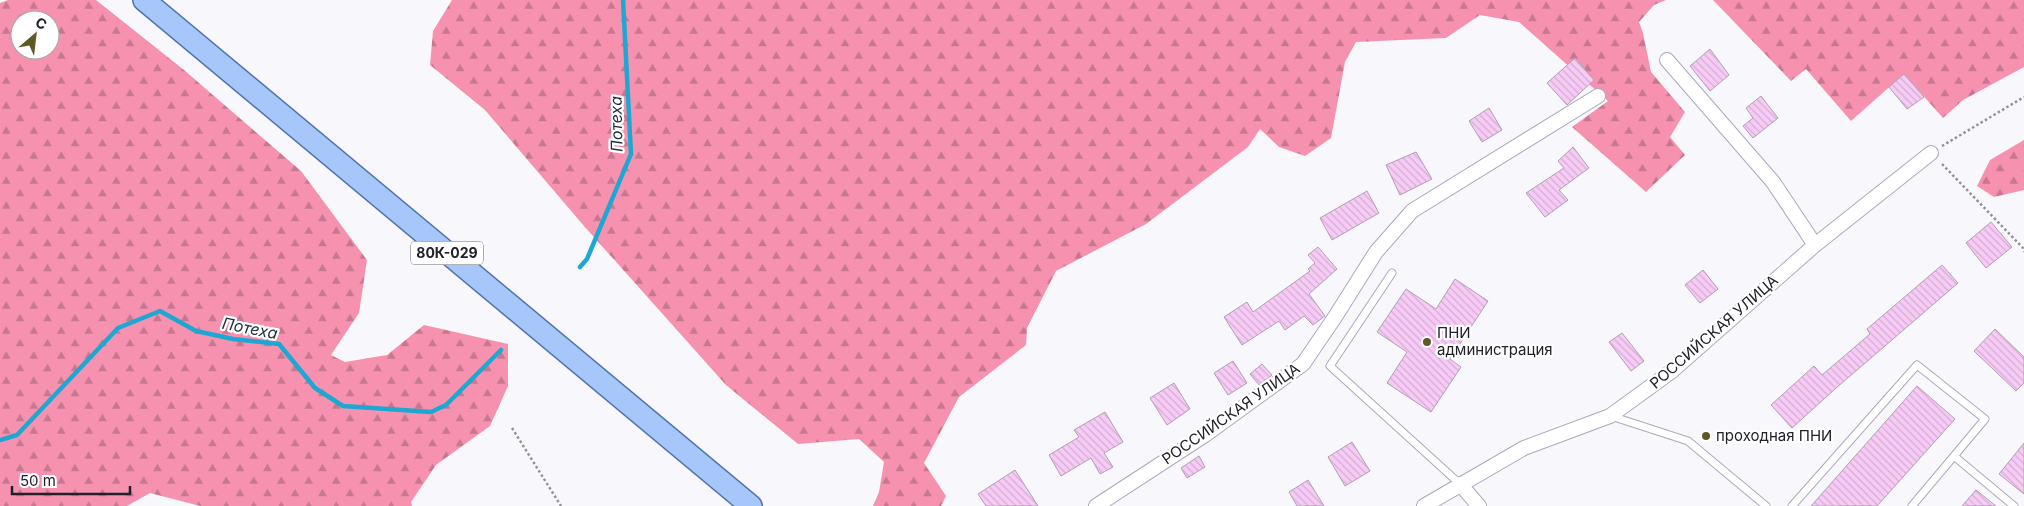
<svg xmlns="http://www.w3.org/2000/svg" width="2024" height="506" font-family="Inter,sans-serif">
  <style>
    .forest { fill: url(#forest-firs); fill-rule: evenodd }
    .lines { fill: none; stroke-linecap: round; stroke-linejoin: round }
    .stream { stroke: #1ca8d2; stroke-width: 4.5 }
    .building { fill: url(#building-back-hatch); stroke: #b29fb2 }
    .lane-casing { stroke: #aca8bf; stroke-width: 9 }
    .street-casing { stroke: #aca8bf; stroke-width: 16 }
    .primary-casing { stroke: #5275af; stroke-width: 24 }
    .path { stroke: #929198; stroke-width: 2.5; stroke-dasharray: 2.5 2.5; stroke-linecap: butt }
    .lane { stroke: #fff; stroke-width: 7 }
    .street { stroke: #fff; stroke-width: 14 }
    .primary { stroke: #a7c7fa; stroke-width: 21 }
    .poi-dot { fill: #5f5925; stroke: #fff; stroke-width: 2 }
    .labels { text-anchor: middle; stroke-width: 4.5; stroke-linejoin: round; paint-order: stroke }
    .shield { fill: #fff; stroke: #64646a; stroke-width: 1 }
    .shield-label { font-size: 14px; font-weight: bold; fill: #22212a }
    .street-label { font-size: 15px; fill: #22212a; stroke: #fff }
    .poi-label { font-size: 15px; fill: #22212a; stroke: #fff; text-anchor: start }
    .water-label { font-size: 16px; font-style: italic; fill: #1a2f37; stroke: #fff }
  </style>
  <defs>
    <pattern id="forest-firs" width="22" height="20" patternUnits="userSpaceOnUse" patternTransform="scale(1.25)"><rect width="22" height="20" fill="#f692b0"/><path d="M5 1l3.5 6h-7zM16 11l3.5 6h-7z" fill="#c7778f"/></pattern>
    <pattern id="building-back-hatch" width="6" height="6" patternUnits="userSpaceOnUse" patternTransform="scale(1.25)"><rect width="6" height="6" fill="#f7cbf6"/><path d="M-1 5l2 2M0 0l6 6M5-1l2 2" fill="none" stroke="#d3aed3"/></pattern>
  </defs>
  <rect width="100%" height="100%" fill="#f8f7fc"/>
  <path class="forest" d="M8 0H96L184 70 301 171 367 260 359 313 331 355 345 362 387 355 424 325 508 344V386L490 426 436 465 411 502 412 506H200L150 493 127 506H0V3ZM20 20H50V50H20Z
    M452 0H1666L1654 5 1639 22 1643 33 1651 72 1685 112 1670 137 1685 155 1646 192 1572 127 1608 101 1519 22 1480 15 1446 38 1356 42 1345 62 1331 138 1305 156 1279 147 1260 129 1248 147 1146 224 1056 271 1027 328 1026 345 959 397 924 463 946 496 941 506H873L879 492 884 462 859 439 798 444 726 385 584 226 485 110 430 65 433 31Z
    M1713 0H2024V67L1963 100 1943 118 1904 74 1851 121 1806 69 1791 81Z
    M2024 140V190L1994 197 1977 186 1990 160Z"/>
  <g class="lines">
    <path class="stream" d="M580 267 587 259 631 154 623 0
      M0 440 17 435 118 328 160 311 196 331 233 339 279 344 315 388 343 406 431 412 446 405 501 350"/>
  </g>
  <path class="building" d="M1710 49 1729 75 1710 91 1690 66Z
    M1575 58 1594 80 1567 105 1547 83Z
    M1904 74 1924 97 1907 109 1889 87Z
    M1761 96 1778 118 1753 138 1743 126 1753 118 1746 108Z
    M1489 108 1502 130 1482 142 1469 121Z
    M1573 147 1589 168 1559 190 1568 200 1545 217 1526 193 1564 168 1558 161Z
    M1416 152 1432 179 1400 195 1386 165Z
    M1367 191 1379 213 1332 240 1320 218Z
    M1991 222 2012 247 1986 268 1966 243Z
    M1318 247 1337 269 1309 294 1325 316 1313 325 1304 316 1285 330 1279 321 1242 345 1224 317 1247 302 1253 312 1310 271 1308 269 1315 263 1308 255Z
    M1942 265 1958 283 1835 389 1792 428 1771 405 1814 366 1822 375 1870 334 1867 329Z
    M1703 270 1718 289 1700 303 1685 285Z
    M1455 279 1488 301 1450 359 1461 367 1431 412 1387 383 1407 352 1377 332 1406 289 1436 309Z
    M1995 329 2024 357V383L2016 391 1974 351Z
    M1622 333 1644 361 1631 371 1609 342Z
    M1233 361 1247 383 1228 395 1214 373Z
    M1262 364 1272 375 1259 385 1250 374Z
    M1174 383 1190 409 1167 425 1150 398Z
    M1917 386 1955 419 1877 506H1811Z
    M1105 412 1123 442 1104 453 1113 467 1100 474 1091 458 1061 476 1049 455 1079 437 1074 430Z
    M1352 442 1370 471 1345 486 1328 457Z
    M2024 443V494L1999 474Z
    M1199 456 1205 467 1187 478 1181 468Z
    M1015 470 1038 506H986L978 494Z
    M1308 480 1324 506H1297L1289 492Z
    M1976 490 1996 506H1962Z"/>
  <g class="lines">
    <g class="lane-casing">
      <path id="lane" d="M1392 273 1330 366 1460 484
        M1611 416 1688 441 1766 506
        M1792 506 1917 365 1985 419 1954 456 2014 506
        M1912 506 1954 456"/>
    </g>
    <g class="street-casing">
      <path id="street" d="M1667 60 1773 182 1815 245
        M1460 484 1479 506
        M1096 506 1205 435 1303 364 1335 317 1376 252 1412 211 1598 96
        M1424 506 1524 448 1610 416 1672 371 1815 245 1931 153"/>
    </g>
    <g class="primary-casing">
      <path id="primary" d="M144 0 751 506"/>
    </g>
    <path class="path" d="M1942 146 2024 97
      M1942 164 2023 248 2024 252
      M512 428 561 506"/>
    <use href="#lane" class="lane"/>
    <use href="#street" class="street"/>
    <use href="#primary" class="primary"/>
  </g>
  <g class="poi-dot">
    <circle cx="1427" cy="342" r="5"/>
    <circle cx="1706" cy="436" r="5"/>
  </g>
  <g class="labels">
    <rect class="shield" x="411" y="241.5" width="72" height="23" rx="4"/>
    <g class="shield-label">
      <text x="447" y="258">80К-029</text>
    </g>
    <g class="street-label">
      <text transform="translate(1714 332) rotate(-41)" y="5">РОССИЙСКАЯ УЛИЦА</text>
      <text transform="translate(1231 414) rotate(-35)" y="5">РОССИЙСКАЯ УЛИЦА</text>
    </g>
    <g class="poi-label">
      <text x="1437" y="338">ПНИ<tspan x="1437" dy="17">администрация</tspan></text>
      <text x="1716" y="441">проходная ПНИ</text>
    </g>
    <g class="water-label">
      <text transform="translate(616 124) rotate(-91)" y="6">Потеха</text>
      <text transform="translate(250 328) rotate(11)" y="6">Потеха</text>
    </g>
  </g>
  <g transform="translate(35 35) rotate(28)"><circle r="24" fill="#ffffff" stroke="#a7a6aa"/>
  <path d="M0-4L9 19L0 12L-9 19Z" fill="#5f5925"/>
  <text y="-8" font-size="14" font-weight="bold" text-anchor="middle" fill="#22212a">С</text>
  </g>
  <path d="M12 486v8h118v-8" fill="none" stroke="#22212a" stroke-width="2.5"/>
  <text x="20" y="486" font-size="15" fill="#22212a" stroke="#ffffff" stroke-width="4" paint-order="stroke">50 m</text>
</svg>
